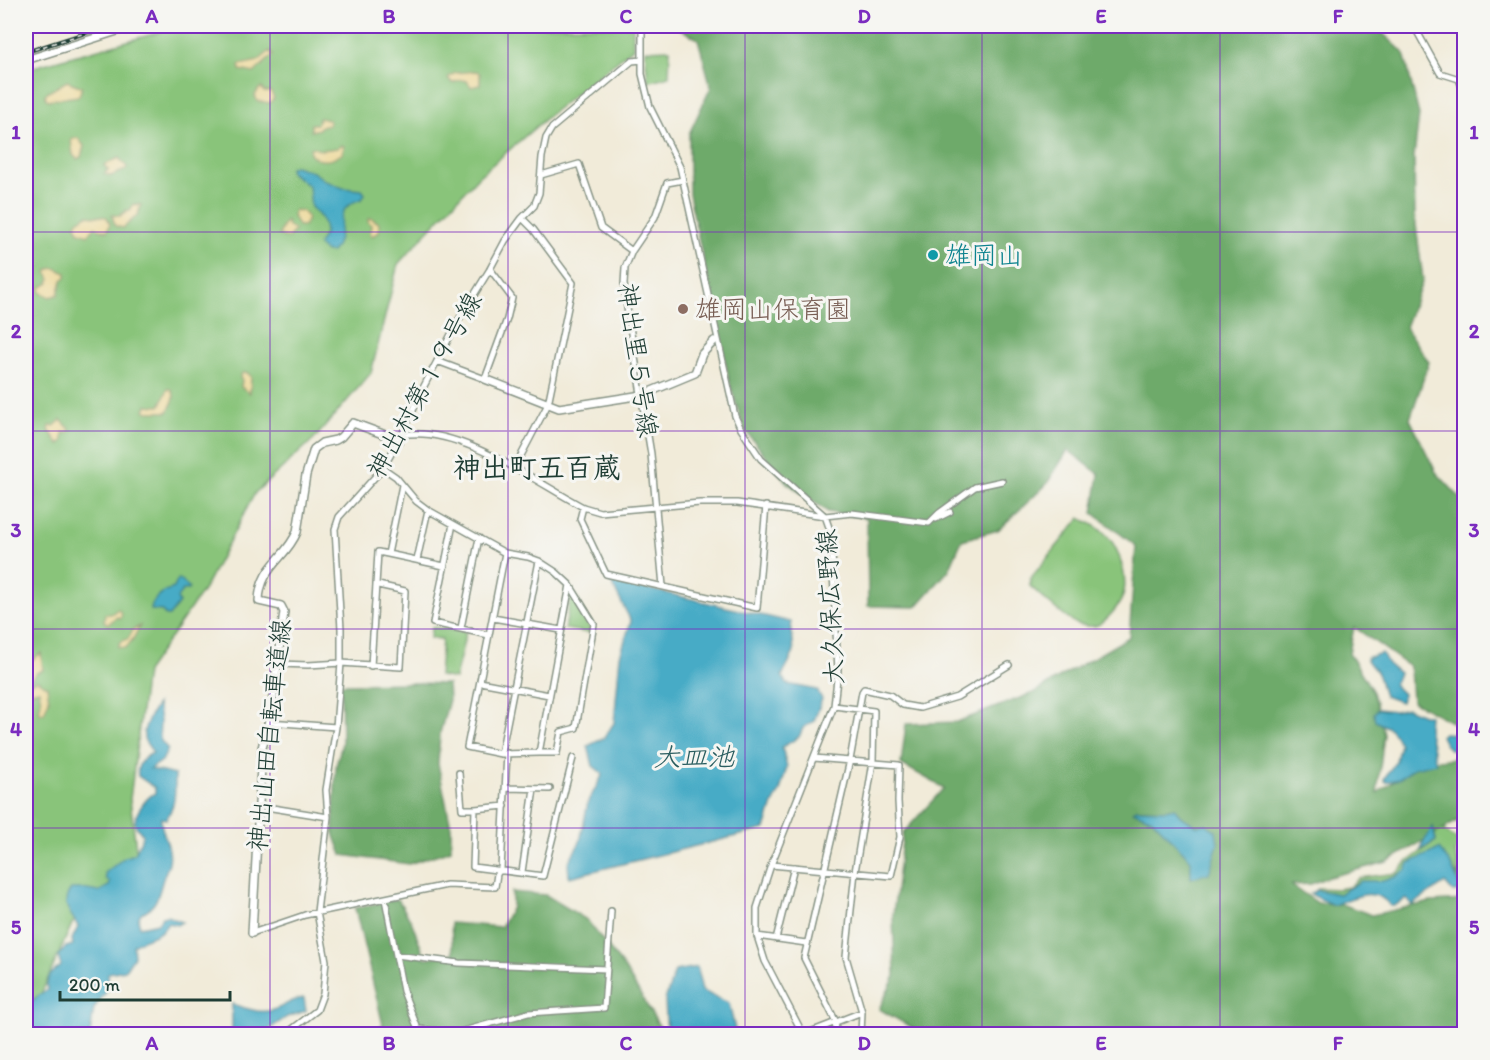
<svg xmlns="http://www.w3.org/2000/svg" width="1490" height="1060" font-family="Itim,'Klee One',sans-serif">
  <style>
    .green { fill: #89c47a; stroke: #548057; stroke-width: 1.5 }
    .forest { fill: #6eaa6a; stroke: #46744f; stroke-width: 1.5; fill-rule: evenodd }
    .sand { fill: #eeda9e; stroke: #868c69; stroke-width: 1.5 }
    .water { fill: #46abc6; stroke: #32747d; stroke-width: 1.5 }
    .lines { fill: none; stroke-linecap: round; stroke-linejoin: round }
    .minor-casing { stroke: #889486; stroke-width: 8 }
    .major-casing { stroke: #889486; stroke-width: 10 }
    .minor { stroke: #fff; stroke-width: 5 }
    .major { stroke: #fff; stroke-width: 7 }
    .rail-casing { stroke: #1f3d34; stroke-width: 4 }
    .rail { stroke: #f6f6f2; stroke-width: 1.5; stroke-dasharray: 4.5; stroke-linecap: butt }
    .grid { fill: none; stroke: #7b2cbf; stroke-width: 1.5; stroke-opacity: 0.55 }
    .culture-dot { fill: #0f9aa8; stroke: #f6f6f2; stroke-width: 2 }
    .education-dot { fill: #8d6e63; stroke: #f6f6f2; stroke-width: 2 }
    .labels { text-anchor: middle; stroke-width: 6; stroke-linejoin: round; paint-order: stroke }
    .culture-label { font-size: 26px; fill: #0d838f; stroke: #f6f6f2; text-anchor: start }
    .education-label { font-size: 26px; fill: #785e54; stroke: #f6f6f2; text-anchor: start }
    .street-label { font-size: 26px; fill: #1f3d34; stroke: #f6f6f2 }
    .water-label { font-size: 27px; font-style: italic; fill: #2b5e60; stroke: #f6f6f2 }
    .quarter-label { font-size: 28px; font-weight: bold; fill: #1f3d34; stroke: #f6f6f2 }
    .neatline { fill: none; stroke: #7b2cbf; stroke-width: 2 }
    .grid-label { font-size: 20px; text-anchor: middle; font-weight: bold; fill: #7b2cbf }
  </style>
  <rect width="100%" height="100%" fill="#f6f6f2"/>
  <filter id="ink" filterUnits="userSpaceOnUse"><feTurbulence type="fractalNoise" baseFrequency=".0167" numOctaves="2"/><feDisplacementMap in="SourceGraphic" scale="12" xChannelSelector="R" yChannelSelector="G"/><feConvolveMatrix kernelMatrix="1 2 1 2 8 2 1 2 1" color-interpolation-filters="sRGB"/></filter>
  <filter id="wash" filterUnits="userSpaceOnUse"><feTurbulence type="fractalNoise" baseFrequency=".008" numOctaves="4" result="noise"/><feDisplacementMap in="SourceGraphic" scale="24" xChannelSelector="R" yChannelSelector="G"/><feGaussianBlur stdDeviation="1.35" result="paint"/><feColorMatrix in="noise" values="0 0 0 0 0 0 0 0 0 0 0 0 0 0 0 0 0 1.4 0 .05"/><feComposite in="paint" operator="in"/></filter>
  <g filter="url(#wash)">
    <rect width="100%" height="100%" fill="#f1ebd9"/>
    <path class="green" d="M182 26H633V48L553 112 478 177 398 264 371 373 316 437 255 493 204 589 146 672 130 799 137 857 72 924 26 1028V69Z
      M670 49 669 76 648 82 645 50Z
      M1080 518C1092 524 1102 529 1110 539 1120 552 1127 577 1124 592 1122 603 1106 623 1095 626 1090 627 1081 625 1077 624 1066 620 1040 595 1030 586V579Z
      M571 594 575 595 590 626 589 633 565 629Z
      M432 627 466 632 455 679 439 676 442 639 430 638Z
      M1448 823 1444 831 1456 839 1460 845 1455 853 1459 864 1456 876 1450 863 1406 870 1395 877 1383 881H1361L1339 894 1317 890 1318 888 1337 889 1349 887 1359 878 1397 873 1408 861 1436 841 1433 827Z"/>
    <path class="forest" d="M675 26H1375L1404 53 1419 115 1414 157 1415 217 1423 280 1405 327 1429 362 1410 419 1436 472 1464 502V536L1461 542 1464 545V719L1455 724 1412 701 1410 667 1354 627 1349 653 1373 692 1384 734 1377 793 1421 762 1464 757V817L1387 862 1325 878 1311 884 1291 885 1318 903 1341 904 1372 915 1431 902 1464 900V1034H923L879 1009 895 976 893 915 903 833 944 788 901 764 906 724 957 722 1033 693 1129 637 1136 546 1093 513 1099 474 1068 450 1046 485 998 530 962 540 949 570 916 607 868 606 867 518 828 512 787 483 744 429 730 384 689 194V134L711 87 698 39ZM1175 808 1180 816 1198 827 1206 824 1193 864 1192 860 1152 819 1134 811 1137 809 1166 810Z
      M417 683 448 684 449 700 440 733 438 764 451 827V850L409 864 342 855 333 831 336 766 342 743 341 684Z
      M1464 862V894L1456 879Z
      M512 892 546 895 587 920 625 969 664 1034H367V1032L383 1025 355 908 398 899 412 923 425 958 453 954 451 923 501 927 512 907Z"/>
    <path class="sand" d="M270 51 273 55 254 73 240 70 239 65 258 61Z
      M477 71 480 74V85L471 87 467 81 461 80 452 83 448 78 455 73Z
      M67 81 82 87 79 96 49 100 46 99 45 94Z
      M262 88 264 92H271L274 98 270 103 257 101 255 95 259 89Z
      M319 118 329 120V125L321 126 319 129 311 131V124H317Z
      M73 138H78L84 146 81 157 77 159 73 155 71 141Z
      M341 145 344 146 343 153C333 161 320 164 310 154V148L313 147C319 152 328 149 337 148Z
      M119 158 127 167 126 170 111 176 104 174 108 170 104 165Z
      M133 204 141 205 138 215 123 228 115 226 112 215 121 216V214L126 212V210L130 211Z
      M294 210 302 211 308 218 304 226H298L293 216Z
      M87 215 107 217 110 224 107 231 95 227 88 235 79 232 76 225 78 221Z
      M371 218 379 223V232L372 236 370 234 371 225 368 222V219Z
      M287 221 288 226 295 230 288 238 279 235 283 225Z
      M55 268 66 273V277L62 280 58 295 50 297 41 293 40 288 49 283 50 278 47 273 49 269Z
      M242 373H248L251 377 250 393 241 387 242 380 240 378Z
      M168 389H171C178 397 171 404 168 412H148L145 410 147 405 160 406Z
      M61 420 70 429 69 432 63 433V441L59 445 49 430 50 426H54Z
      M118 609 122 614 120 618 117 617 108 624 104 621 105 614H111Z
      M140 626 133 639 126 648 118 647 120 642 128 639 133 630Z
      M41 653 43 670 36 673 31 679H27L26 684V665Z
      M37 680 47 686 49 700 44 713 39 712 41 701 39 690 30 692 28 689 30 683Z"/>
    <path class="water" d="M295 166 313 172 326 181 343 188 362 190 365 194 362 199C328 208 349 233 332 252H326L318 245 325 232 324 226 322 219 311 207 309 186 290 172V167Z
      M178 579 182 581 189 588 188 590H183L177 598 179 603 169 616H166L162 611 151 610C152 598 163 591 174 588Z
      M610 580 791 622 794 652 782 676 787 684 817 690 822 699 814 721 803 728 799 737 782 747 787 767 780 791 773 804 765 829 569 877 568 863 580 842 588 802 603 774 593 766 588 746 604 738 614 723 620 656 631 621Z
      M1382 653 1388 664 1399 673 1394 685 1403 694 1401 702 1384 696C1381 689 1381 683 1378 676 1376 669 1369 665 1366 658Z
      M157 704C158 711 161 719 160 725 159 738 158 739 168 749L162 761 150 769 175 775C175 793 176 804 166 819L161 818C160 828 167 839 169 850 171 861 168 866 164 876 158 893 159 906 141 913L138 919 140 927 158 923 162 917 167 916 182 922 177 925 168 923C160 938 146 936 133 945L134 956 125 970 108 973 109 988 94 1008 90 1034H26C25 1006 22 1006 47 990 46 977 51 973 61 966L58 956 66 947 73 945 72 939 78 927C72 913 59 905 71 889H82L98 892 109 886 110 882 106 879 105 873 125 857 135 854 143 835C140 831 135 827 135 822 136 811 147 797 155 793V788L138 776C136 764 144 757 153 753 151 748 147 745 145 741 140 730 152 713 157 704Z
      M1407 708 1423 715H1429L1428 728 1436 763 1414 768 1399 779 1386 782 1384 779 1396 761 1400 744 1391 729 1375 721 1374 713 1378 709 1395 711Z
      M1464 729V749L1451 750 1445 744 1441 736 1444 733 1457 734Z
      M1175 808 1180 816 1198 826 1206 824 1216 831 1218 844 1209 873 1191 878V860L1152 819 1133 811 1137 809 1166 810Z
      M1433 827 1436 841 1421 850 1423 843Z
      M1439 849 1450 863 1462 891 1453 892 1445 883 1412 905 1406 899 1394 906H1390C1375 884 1351 899 1333 905L1310 894 1317 890 1339 894 1361 881H1383L1395 877 1406 870 1409 863Z
      M697 967 702 991 729 1003 736 1034H667L665 1000 675 971Z
      M304 998 306 1011 287 1017 262 1034H232V1004C246 1008 261 1015 276 1009 286 1005 292 999 304 998Z"/>
  </g>
  <g filter="url(#ink)">
    <g class="lines">
      <g class="minor-casing">
        <path id="minor" d="M642 26V74L650 107 680 167 735 416 741 429 761 459 825 516 831 533 838 670 834 706 771 865 757 908V936L765 961 803 1034
          M1414 26 1440 73 1459 79 1464 93
          M541 175 579 164 601 228 632 251 625 268 624 284 628 315 651 454 663 586
          M632 251 655 217 667 183 683 180
          M437 361 485 379 507 319 512 298 490 269
          M402 435C458 424 534 481 583 507L600 512 700 503H737L825 516 852 513 929 523 939 513 975 487 1002 481
          M383 468 396 477 416 501 428 510 505 553 528 557 539 561 556 572 570 585 539 753 501 754 467 747 505 553
          M514 469 548 404 573 283 533 229 522 218
          M402 485 388 554 444 566
          M583 507 580 519 606 574 757 608 766 506
          M936 519 950 512
          M453 524 433 623 489 635
          M417 560 428 510
          M493 618 561 630
          M461 628 479 538
          M279 664 308 665 341 663 401 667 405 591 378 585
          M371 666 378 552 388 554
          M480 682 549 695
          M834 706 874 711 873 762 855 872 846 957 862 1012 861 1034
          M269 722 336 727
          M539 753H557L561 732 576 728 594 624 570 585
          M501 754 539 561
          M459 773 462 809H475
          M506 788 550 789
          M260 806 328 817
          M505 806 475 809 473 867 543 876 573 758
          M771 865 891 876 900 837 898 801 899 765 814 758
          M522 872 534 789
          M385 899 403 991 418 1029 456 1033 528 1013 604 1008 611 911
          M252 933 305 915 447 885 495 887 497 874 501 869 507 753
          M757 936 806 943
          M776 939 794 867
          M396 955 459 963 606 969
          M286 1034 317 1010 323 994 326 961 317 912 328 817 326 790 336 727 341 663V629L335 529 339 517 383 468 402 435 423 388 458 321 490 269 505 241 522 218 534 206 539 193 542 157 546 138 552 128 632 61 642 60
          M805 1034 862 1012
          M835 1034 836 1022 804 958 850 760 862 692 864 689 890 695 903 705 920 708 957 697 1009 665"/>
      </g>
      <g class="major-casing">
        <path id="major" d="M26 60 133 26
          M485 379 559 408 642 395 695 373 702 354 714 341
          M252 933 262 748 271 712 284 612 281 606 259 601C260 566 286 559 297 532L306 475 314 449 322 443 336 440 341 437 353 423 399 440"/>
      </g>
      <use href="#minor" class="minor"/>
      <use href="#major" class="major"/>
      <g class="rail-casing">
        <path id="rail" d="M26 52 107 26"/>
      </g>
      <use href="#rail" class="rail"/>
    </g>
  </g>
  <path class="grid" d="M270 26V1034M508 26V1034M745 26V1034M982 26V1034M1220 26V1034M26 232H1464M26 431H1464M26 629H1464M26 828H1464"/>
  <circle class="culture-dot" cx="933" cy="255" r="6"/>
  <circle class="education-dot" cx="683" cy="309" r="6"/>
  <g class="labels">
    <g class="culture-label">
      <text x="945" y="264">雄岡山</text>
    </g>
    <g class="education-label">
      <text x="695" y="318">雄岡山保育園</text>
    </g>
    <g class="street-label">
      <text transform="translate(638 360) rotate(82)" y="9">神出里５号線</text>
      <text transform="translate(424 385) rotate(-61)" y="9">神出村第１９号線</text>
      <text transform="translate(830 607) rotate(-93)" y="9">大久保広野線</text>
      <text transform="translate(269 735) rotate(-84)" y="9">神出山田自転車道線</text>
    </g>
    <g class="water-label">
      <text x="694" y="766">大皿池</text>
    </g>
    <g class="quarter-label">
      <text x="537" y="477">神出町五百蔵</text>
    </g>
  </g>
  <rect width="1490" height="1060" fill="none" stroke="#f6f6f2" stroke-width="66"/>
  <path d="M60 991v9h170v-9" fill="none" stroke="#1f3d34" stroke-width="3"/>
  <text x="69" y="991" font-size="18" fill="#1f3d34" stroke="#f6f6f2" stroke-width="4.5" paint-order="stroke">200 m</text>
  <rect x="33" y="33" width="1424" height="994" class="neatline"/>
  <g class="grid-label">
    <text x="152" y="23">A</text>
    <text x="389" y="23">B</text>
    <text x="626" y="23">C</text>
    <text x="864" y="23">D</text>
    <text x="1101" y="23">E</text>
    <text x="1338" y="23">F</text>
    <text x="16" y="139">1</text>
    <text x="1474" y="139">1</text>
    <text x="16" y="338">2</text>
    <text x="1474" y="338">2</text>
    <text x="16" y="537">3</text>
    <text x="1474" y="537">3</text>
    <text x="16" y="736">4</text>
    <text x="1474" y="736">4</text>
    <text x="16" y="934">5</text>
    <text x="1474" y="934">5</text>
    <text x="152" y="1050">A</text>
    <text x="389" y="1050">B</text>
    <text x="626" y="1050">C</text>
    <text x="864" y="1050">D</text>
    <text x="1101" y="1050">E</text>
    <text x="1338" y="1050">F</text>
  </g>
</svg>
